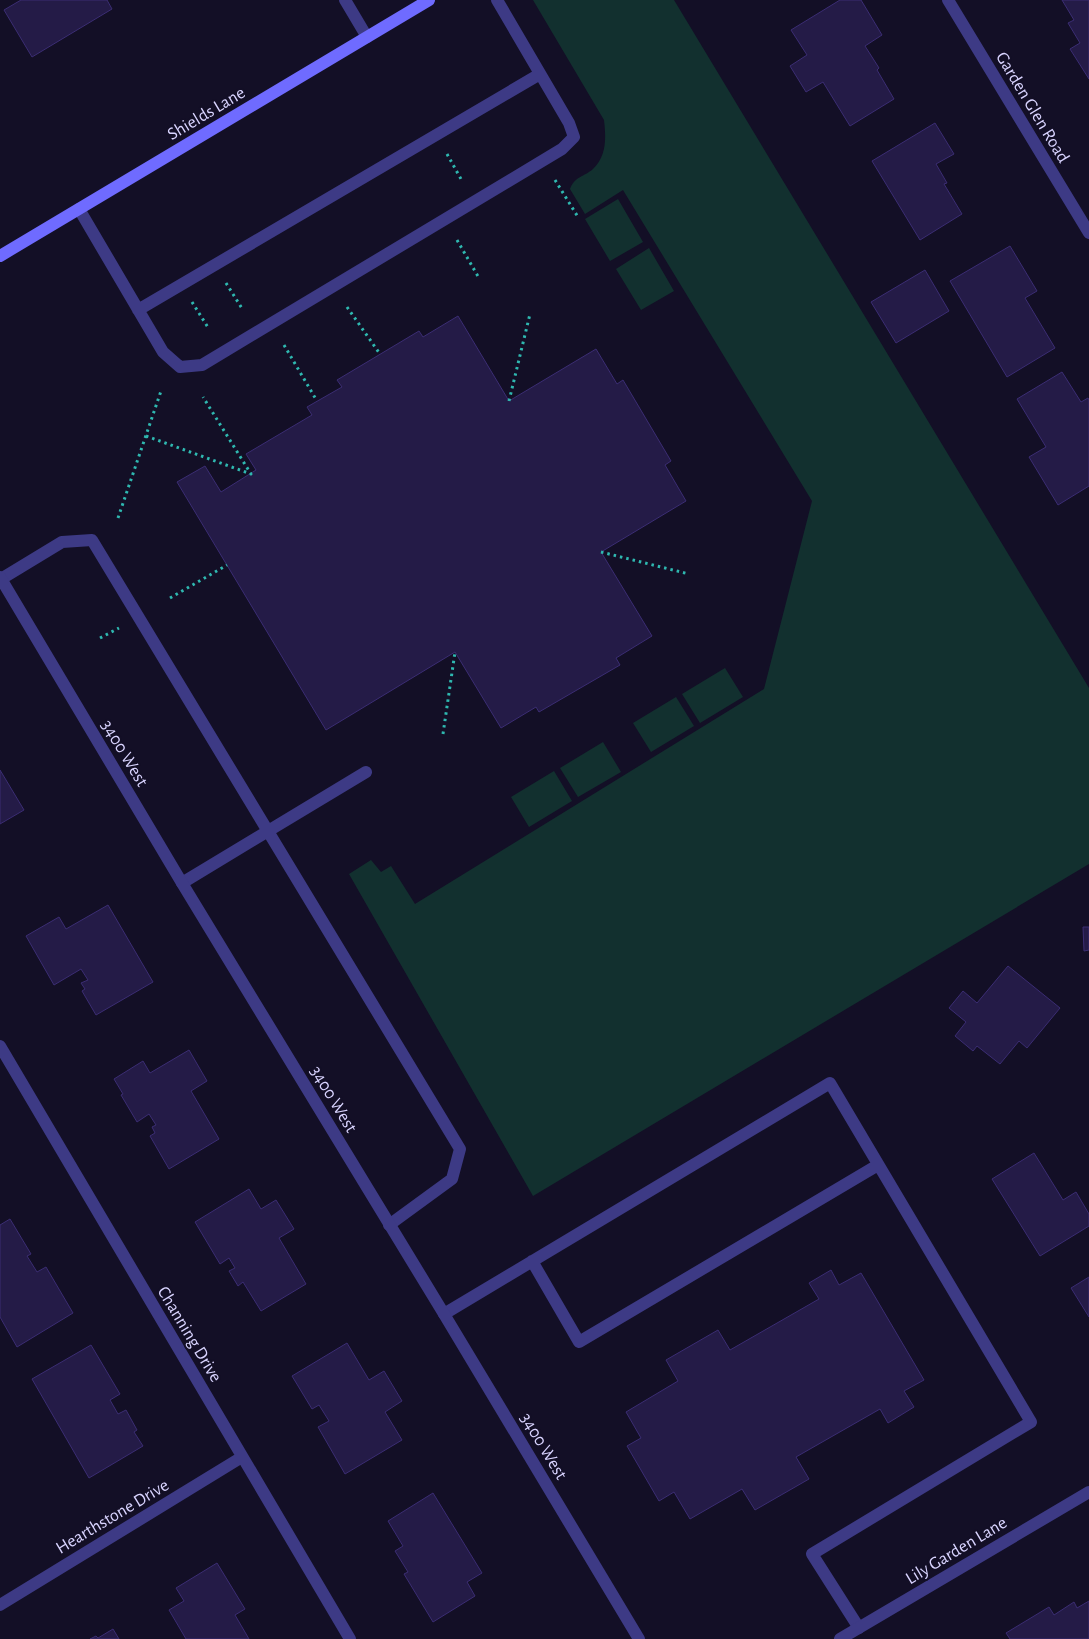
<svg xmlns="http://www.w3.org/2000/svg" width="1089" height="1639" font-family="'Alegreya Sans',sans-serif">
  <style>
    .green { fill: #12302f }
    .building { fill: #241b47; stroke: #3b2d73 }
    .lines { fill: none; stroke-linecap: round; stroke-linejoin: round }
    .path { stroke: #2fb8b0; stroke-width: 3; stroke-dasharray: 2.5 4; stroke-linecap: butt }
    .lane { stroke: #3d3a85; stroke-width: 12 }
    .street { stroke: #3d3a85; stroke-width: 12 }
    .secondary { stroke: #6f6bff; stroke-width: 12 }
    .labels { text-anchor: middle; stroke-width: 4; stroke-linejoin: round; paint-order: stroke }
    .street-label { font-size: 18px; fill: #d9d4ff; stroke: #130f26 }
  </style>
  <rect width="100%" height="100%" fill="#130f26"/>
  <path class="green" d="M533 0H674L1089 688V864L533 1196 349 874 371 860 381 872 391 866 415 904 764 689 812 501 623 190 585 214 570 189C575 176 584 177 593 169 607 156 606 137 604 120Z
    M618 199 643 242 610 261 585 219Z
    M649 248 674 291 641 310 616 269Z
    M725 668 743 697 700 723 682 694Z
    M676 697 694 726 651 752 633 723Z
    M603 742 621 772 578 797 560 768Z
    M554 771 572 801 529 827 511 797Z"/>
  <path class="building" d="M21 0H107L112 9 32 57 4 10Z
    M840 0H861L882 35 865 46 879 68 877 70 894 99 850 126 823 82 806 92 790 66 807 55 791 30Z
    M1062 0H1089V79L1070 49 1080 43 1068 23 1074 20Z
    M935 123 954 154 936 164 947 183 944 184 962 214 920 240 872 161Z
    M1010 246 1037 291 1025 298 1055 348 1007 377 950 281Z
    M925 270 949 311 896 343 871 302Z
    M458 316 509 401 596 349 617 384 623 380 671 461 665 465 686 501 601 552 652 636 616 658 620 665 539 712 536 707 501 728 455 652 326 730 177 482 205 466 221 492 256 470 246 454 312 415 307 407 342 387 337 380 419 331 423 337Z
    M1062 372 1081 402 1088 398 1089 400V486L1058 505 1029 457 1046 447 1017 399Z
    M0 770 24 810 0 824Z
    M108 905 153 982 96 1015 82 991 85 989 81 983 88 980 81 969 54 985 26 936 59 917 66 929Z
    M1083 927H1089V950L1084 951Z
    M1008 966 1060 1008 1027 1048 1019 1041 1000 1064 977 1046 973 1051 955 1036 966 1022 949 1008 963 991 977 1003Z
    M189 1050 207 1081 191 1091 219 1139 169 1169 150 1136 155 1133 152 1127 156 1125 149 1114 137 1122 121 1095 123 1094 114 1079 143 1061 150 1073Z
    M1034 1153 1063 1200 1076 1192 1089 1214V1226L1040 1256 992 1179Z
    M249 1189 261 1209 276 1200 294 1229 279 1238 306 1284 261 1311 243 1282 238 1286 229 1271 235 1268 229 1258 220 1264 195 1222Z
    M10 1219 31 1254 27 1256 37 1272 46 1267 73 1313 17 1347 0 1317V1225Z
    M831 1270 839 1285 861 1273 924 1380 904 1391 914 1407 888 1423 880 1409 796 1457 809 1479 755 1510 742 1489 690 1519 674 1492 659 1501 627 1446 641 1438 626 1412 678 1381 666 1360 718 1330 730 1350 819 1299 809 1283Z
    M1089 1277V1317L1071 1288Z
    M347 1343 369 1380 384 1371 402 1401 385 1412 402 1440 345 1474 318 1427 329 1421 319 1405 312 1409 292 1376Z
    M91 1345 120 1394 110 1400 118 1414 126 1410 137 1430 134 1432 143 1446 89 1478 32 1379Z
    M433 1493 482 1573 467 1582 475 1596 433 1622 404 1574 408 1572 395 1551 403 1546 388 1521Z
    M217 1563 245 1609 235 1615 249 1639H186L169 1610 184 1601 176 1588Z
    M1089 1601V1639H1010L1006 1633 1049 1607 1054 1615 1074 1602 1077 1608Z
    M113 1629 119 1639H90L96 1636 98 1638Z"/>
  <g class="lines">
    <path class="path" d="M447 154 461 179
      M555 180 578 217
      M457 240 479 278
      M226 283 243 310
      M192 302 209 329
      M347 307 380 354
      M284 345 317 401
      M509 401 530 314
      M146 436 251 474 203 397
      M118 518 161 391
      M601 552 689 574
      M170 598 227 565
      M100 638 119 628
      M443 734 455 652"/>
    <path class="lane" d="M79 209 163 352 180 367 202 365 562 149 574 137 569 123 497 0
      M138 310 540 74
      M1 579 62 542 92 540 460 1149 452 1179 389 1225
      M182 883 366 772
      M532 1261 579 1342 878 1165
      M444 1314 830 1083 1031 1422 812 1554 859 1628"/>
    <path class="street" d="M345 0 367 37
      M948 0 1089 233
      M0 577 182 883 444 1314 639 1639
      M0 1046 350 1639
      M0 1605 242 1457
      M840 1639 1089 1492"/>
    <path class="secondary" d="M0 256 429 0"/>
  </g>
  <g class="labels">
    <g class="street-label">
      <text transform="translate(1033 107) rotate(59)" y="6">Garden Glen Road</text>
      <text transform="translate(206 113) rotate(-31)" y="6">Shields Lane</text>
      <text transform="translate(125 753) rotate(59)" y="6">3400 West</text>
      <text transform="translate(334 1099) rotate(59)" y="6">3400 West</text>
      <text transform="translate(190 1334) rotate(59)" y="6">Channing Drive</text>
      <text transform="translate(544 1446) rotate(59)" y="6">3400 West</text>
      <text transform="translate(112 1516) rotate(-31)" y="6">Hearthstone Drive</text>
      <text transform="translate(956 1550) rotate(-31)" y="6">Lily Garden Lane</text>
    </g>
  </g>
</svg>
